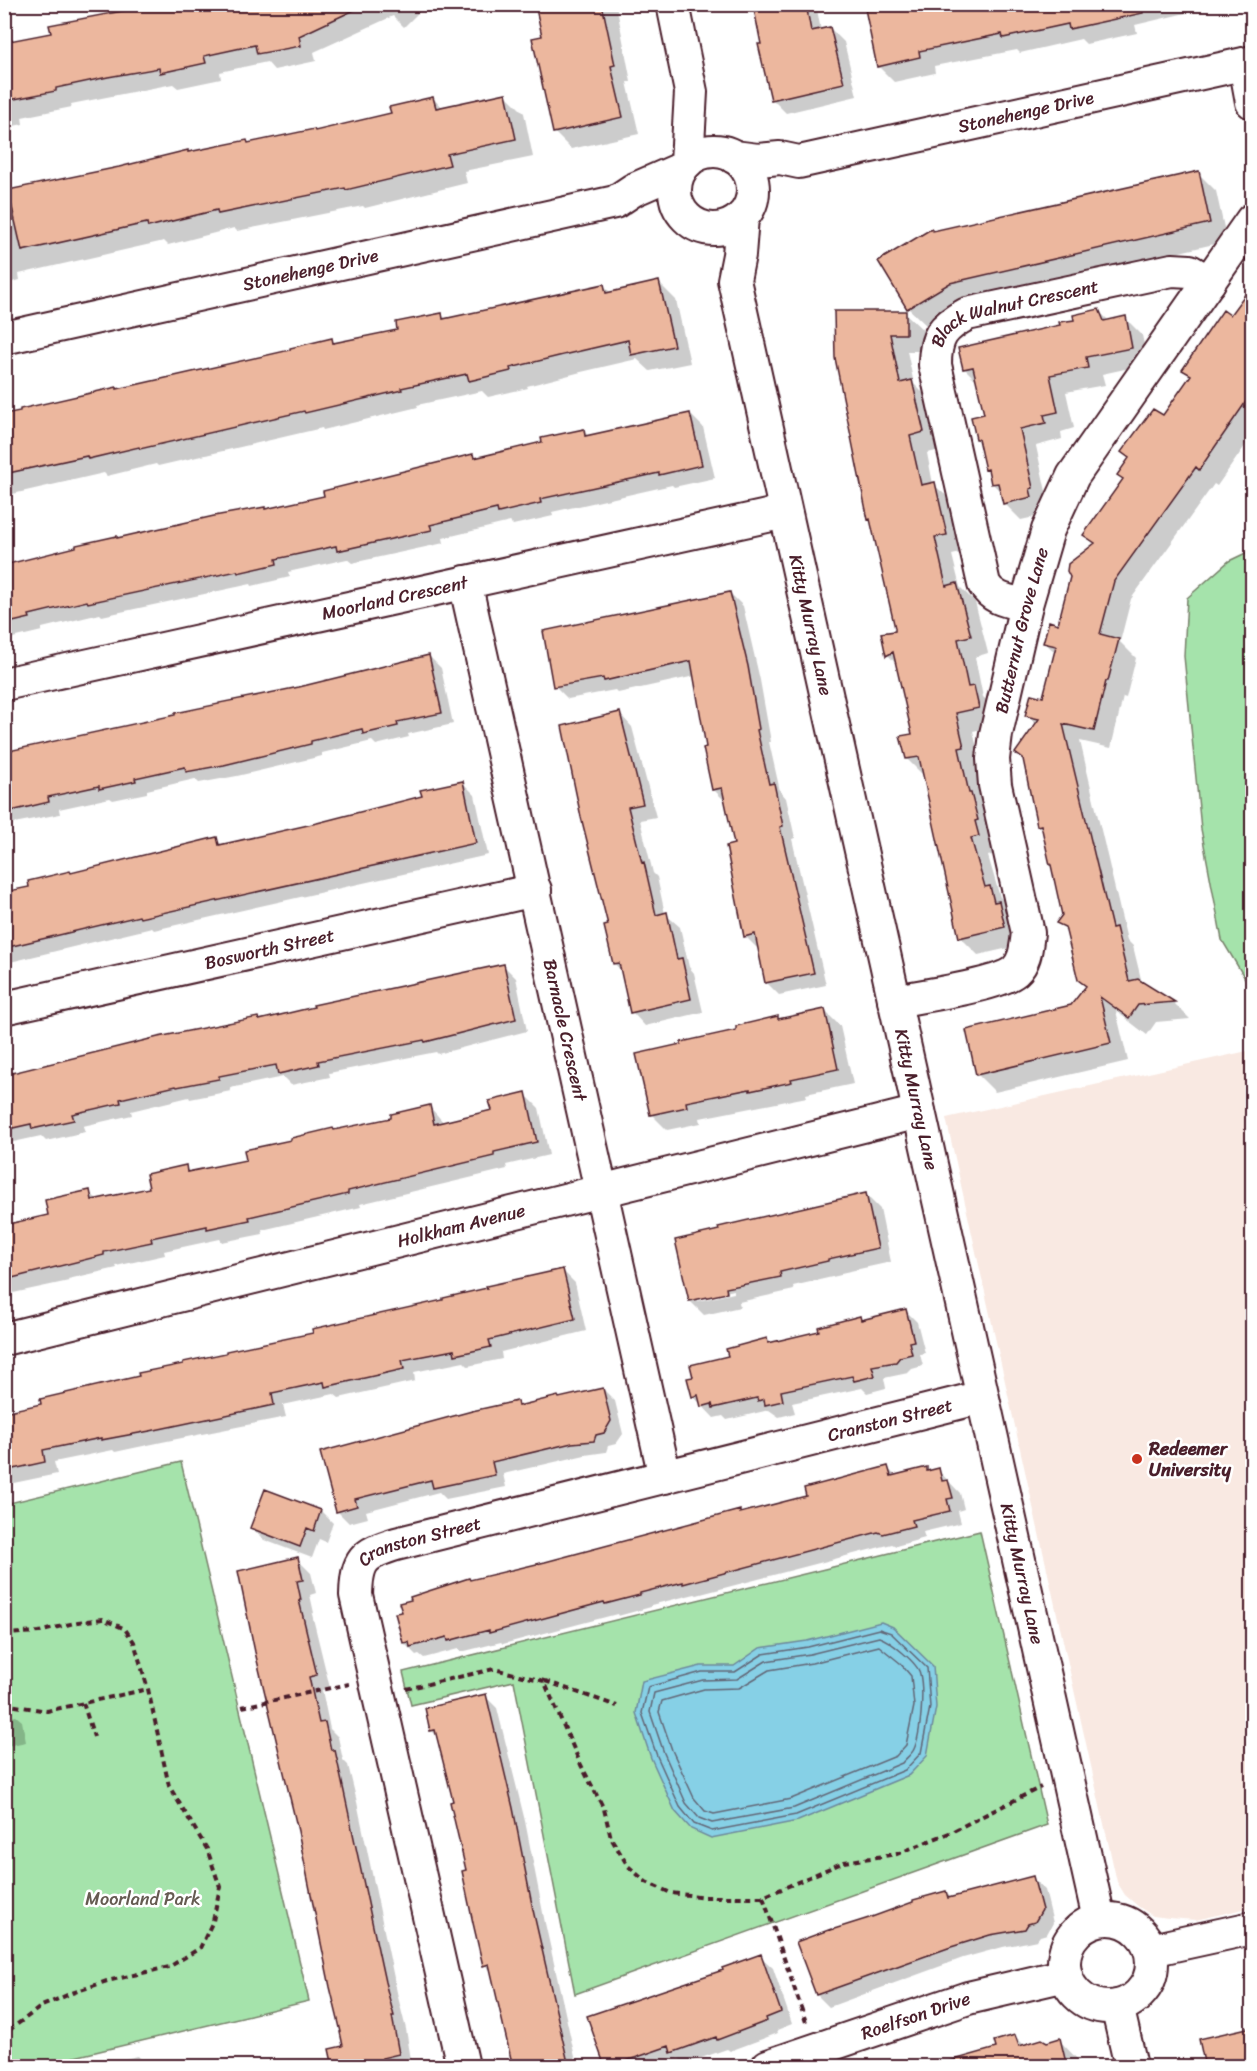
<svg xmlns="http://www.w3.org/2000/svg" width="1257" height="2071" font-family="Sriracha,sans-serif">
  <style>
    .built { fill: #f9e9e2 }
    .green { fill: #a5e3ab; stroke: #78816b; stroke-width: 1.5 }
    .water { fill: #86d0e6; stroke: #6e899b; stroke-width: 1.5 }
    .shadow { fill: #0003; fill-rule: evenodd }
    .lines { fill: none; stroke-linecap: round; stroke-linejoin: round }
    .shore { stroke: #626676; stroke-width: 1.5 }
    .building { fill: #ecb79e; stroke: #4a1f2b; stroke-width: 1.5 }
    .minor-casing { stroke: #4a1f2b; stroke-width: 36 }
    .path { stroke: #4a1f2b; stroke-width: 4; stroke-dasharray: 6 4.5; stroke-linecap: butt }
    .minor { stroke: #fff; stroke-width: 32 }
    .poi-dot { fill: #c8321e; stroke: #fff; stroke-width: 2 }
    .labels { text-anchor: middle; stroke-width: 5; stroke-linejoin: round; paint-order: stroke }
    .street-label { font-size: 18px; fill: #4a1f2b; stroke: #fff }
    .poi-label { font-size: 18px; font-weight: bold; fill: #4a1f2b; stroke: #fff; text-anchor: start }
    .park-label { font-size: 18px; fill: #655a51; stroke: #fff }
  </style>
  <rect width="100%" height="100%" fill="#fff"/>
  <filter id="ink" filterUnits="userSpaceOnUse"><feTurbulence type="fractalNoise" baseFrequency=".0167" numOctaves="2"/><feDisplacementMap in="SourceGraphic" scale="12" xChannelSelector="R" yChannelSelector="G"/><feConvolveMatrix kernelMatrix="1 2 1 2 8 2 1 2 1" color-interpolation-filters="sRGB"/></filter>
  <g filter="url(#ink)">
    <path class="built" d="M1252 1050V1907L1196 1920 1169 1918 1153 1916 1139 1907 1125 1895 1117 1882 946 1118Z"/>
    <path class="green" d="M1252 550V990L1222 940 1201 829 1184 656 1187 598 1229 561Z
      M181 1462 309 2001 37 2066H5V1504Z
      M980 1531 1047 1825 575 1994 514 1681 411 1705 403 1672Z"/>
    <path class="water" d="M881 1622 893 1627 933 1666 936 1707 927 1756 909 1775 798 1821 711 1838 691 1829 675 1811 651 1758 636 1713 642 1681 701 1666H734L760 1648 807 1641Z"/>
    <path class="shadow" d="M171 4H427L404 27 393 16 314 52 316 61 274 70 267 62 220 72 221 79 178 88 173 84 71 104 72 107 22 117 23 124 4 128V42L52 34Z
      M536 4H616L631 82H627L639 134 571 149 554 132 544 37Z
      M754 4H816L821 31 830 28 844 42 857 96 786 113 773 100Z
      M865 4H1224L1135 25 1137 33 1086 44 1081 39 1020 53 1017 50 934 66 935 73 894 82 878 66Z
      M506 95 524 113 533 157 464 171 467 183 365 208 363 206 237 231 234 228 168 245 164 241 19 274 20 280 4 284V197L189 154 316 133 393 114 433 98 442 108Z
      M1198 173 1216 191 1227 241 968 301 927 326 908 308 933 233Z
      M659 283 676 300 690 363 650 371 637 359 581 372 527 386 528 388 488 397 482 391 417 405 418 407 323 430 322 428 158 466 156 464 107 476 104 473 4 496V415L292 351 332 340 336 344 399 331 441 314 447 320 604 286 612 294Z
      M1252 287V436L1217 486 1214 484 1131 599 1120 642 1136 658 1126 698 1123 697 1111 748 1080 741 1127 940 1133 946 1142 983 1174 1003 1190 1019 1156 1022 1147 1035 1116 1011 1128 1061 995 1092 977 1074 1072 1006 1087 987 1068 932 1058 922 1064 915 1044 831 1038 825 1037 725 1027 715 1044 699 1056 653 1045 643 1059 625 1095 545 1085 535 1125 480 1130 459 1123 452 1163 417 1191 377 1184 369 1230 317Z
      M1099 311 1109 321 1125 318 1142 335 1148 364 1102 374 1105 385 1066 392 1074 428 1061 432 1062 439 1036 446 1049 505 1048 514 1021 520 1004 503 1002 493 992 483 990 473 986 469 981 442 978 439 986 415 978 382 964 368Z
      M905 313 923 330V351H907L914 384 930 400 941 450 927 453 933 484 952 501 964 552 952 555 960 587 975 602 988 653 975 657 983 697 992 705 996 726 973 731 981 765 976 766 996 854 988 856 1000 897 1008 905 1022 945 978 955 960 937 924 776 907 759 914 735 898 666 888 655 896 632 836 358Z
      M690 414 703 427 715 478 674 487 672 485 552 512 553 516 513 525 510 522 443 538 444 543 352 563 347 559 288 572 290 577 252 586 251 584 102 616 100 614 42 628V631L4 640V566L118 540 326 497 472 456 476 459 543 443 583 430 589 437Z
      M730 593 743 606 760 680 771 742H769L780 791 786 798 795 838 792 839 826 985 779 995 766 982 758 949 745 936 736 846 726 802 713 789 708 748 695 676 618 693 615 690 568 699 555 686Z
      M429 656 441 668 453 724 408 734 409 737 376 745 372 741 322 753V756L237 776 199 783 195 779 147 790V793L113 800 110 798 59 809 60 814 4 825V755L299 688Z
      M619 713 632 727 656 817 640 820 653 873 657 877 665 914 680 927 689 967 694 973 703 1012 645 1026 632 1012 622 972 614 963 610 926Z
      M463 783 475 795 488 855 154 930 152 928 6 963 4 961V894L71 874 216 839 223 846 374 811V808L423 797Z
      M504 966 516 978 527 1031 438 1054 436 1052 329 1073 330 1077 291 1085 283 1077 230 1088 231 1091 190 1099 189 1097 131 1111 132 1115 83 1126 85 1132 46 1141 41 1136 4 1144V1076Z
      M825 1011 840 1026 853 1084 806 1094 807 1097 700 1118 701 1123 667 1130 651 1114 683 1045 777 1018 780 1021Z
      M525 1094 539 1108 549 1155 506 1165 507 1169 360 1204 361 1207 262 1230 263 1234 222 1242 220 1239 164 1251 165 1255 116 1266 117 1268 68 1279 69 1281 4 1295V1227L50 1216 89 1192 98 1200 151 1189 185 1167 191 1173 248 1161 335 1132 393 1119 430 1107 444 1123 493 1111Z
      M866 1195 880 1209 891 1262 841 1273V1275L793 1286 794 1290 739 1302 740 1307 704 1315 690 1301ZM734 1290V1293L698 1301V1298Z
      M563 1271 575 1283 586 1331 501 1352 502 1359 468 1366 464 1362 414 1372 415 1381 339 1398 334 1394 283 1405 286 1417 162 1442 115 1452 113 1450 54 1462 57 1474 4 1485V1413Z
      M905 1310 917 1322 925 1353 920 1354 923 1366 912 1369 908 1373 884 1378 886 1388 867 1393 862 1388 792 1403 795 1413 779 1417 769 1410 727 1420 723 1416 714 1418 693 1396 730 1357 767 1340 771 1344 820 1332 860 1318 863 1321Z
      M603 1389 615 1401 623 1434 616 1444 608 1446 606 1452 585 1455 503 1474 506 1487 446 1499 439 1492 366 1511 368 1518 349 1523 337 1511 322 1454 517 1403 521 1407Z
      M887 1468 896 1476 926 1469 930 1472 938 1470 960 1493 964 1509 958 1511 961 1523 923 1532 925 1538 896 1546 892 1544 697 1595 695 1594 651 1605V1607L618 1616 617 1614 503 1644 501 1642 461 1652 458 1649 424 1658 419 1654 416 1655 404 1643 403 1613 471 1582 739 1512 742 1514 808 1497Z
      M321 1511 333 1523 326 1542 319 1539 312 1558 264 1540 252 1528Z
      M297 1559 311 1573 316 1593 310 1595 314 1613 312 1614 330 1688 322 1690 330 1729 338 1737 343 1760 348 1765 357 1802 398 1997 406 2029 412 2066H334L345 2047 299 1831 256 1652Z
      M485 1696 497 1708 525 1821 545 1923 577 2066H518L514 2062 493 1973 485 1965 454 1802 438 1737 431 1730Z
      M16 1716 22 1721 26 1742 7 1746 4 1743V1718Z
      M1032 1878 1045 1890 1053 1923 1047 1934 1040 1936 1037 1940 1003 1947 963 1958 829 2007 817 1995 798 1943 945 1892 952 1899Z
      M760 1956 773 1968 792 2024 777 2030 778 2033 730 2051 727 2049 684 2064 679 2058 654 2066H607L725 1971Z
      M1252 2029V2066H1206L1200 2040Z
      M1015 2036 1025 2046 1059 2040 1080 2062 1081 2066H947L979 2057 998 2049Z
      M138 2056 148 2066H99V2065Z"/>
    <g class="lines">
      <path class="shore" d="M879 1629 891 1633 927 1668 930 1707 921 1753 905 1770 796 1815 712 1831 694 1824 680 1807 657 1756 642 1713 648 1687 702 1672H735L763 1654 808 1647Z
        M879 1637C889 1640 918 1663 920 1674 924 1691 921 1734 914 1749 912 1754 905 1759 902 1763L794 1808 712 1823 699 1818 686 1803 664 1753 650 1712 654 1693 703 1680 737 1679 766 1661 810 1654Z
        M879 1646 900 1663 911 1676 914 1706 906 1745 896 1756 791 1799 714 1814 705 1811 694 1798 672 1750 659 1712 662 1701 704 1689 739 1688 769 1670 812 1663Z"/>
    </g>
    <path class="building" d="M167 4H367L299 36 301 46 257 54 255 45 204 56 206 63 160 73 159 68 108 77 56 88V91L4 101V42L51 33 49 25 143 7 144 9Z
      M535 4H602L615 65 611 66 623 117 553 133 532 38 542 36Z
      M753 4H806L811 31 830 27 844 83 771 100 758 44H761Z
      M864 4H1142L1143 13 1069 29 1068 24 1003 38 1002 34 919 51 920 57 877 67Z
      M506 93 516 139 447 154 450 165 346 190 345 188 218 214 217 210 148 227 147 223 22 251 8 190 119 167 188 150V152L247 140 248 143 314 129 315 131 391 113 389 107 433 97 436 108Z
      M1199 171 1210 223 950 283 907 309 878 261 931 229 933 231Z
      M659 281 674 346 631 355 628 340 563 355 510 368 511 371 469 381 467 374 401 388 402 390 305 413 304 411 140 449 139 447 88 459 87 456 4 474V414L20 411V409L117 387V389L290 350V348L332 338 333 343 397 330 396 322 442 313 443 319 604 284 606 293Z
      M1252 285V393L1199 470 1196 467 1114 581 1100 634 1119 639 1108 681H1106L1094 731 1063 724 1112 928 1116 927 1129 981 1138 979 1175 1002 1138 1005 1129 1018 1100 997 1111 1043 976 1075 966 1030 1071 1005 1086 986 1078 980 1065 927 1056 923 1062 915 1051 865H1050L1041 825 1037 826 1023 759 1015 753 1039 719 1025 716 1031 694 1043 697 1056 646 1043 643 1049 621 1058 624 1070 577 1067 571 1068 564 1095 543 1083 535 1123 479 1117 475 1129 458 1121 452 1153 409 1163 415 1191 375 1182 370 1210 329 1223 310 1230 315Z
      M1099 309 1104 321 1126 316 1132 348 1086 357 1088 368 1050 375 1058 412 1044 415 1046 423 1020 429 1033 488 1030 489 1032 497 1003 504 998 483 991 484 988 469 985 470 978 439H976L971 417 984 414 973 367 963 369 958 348 1060 325 1059 322 1074 320 1073 315Z
      M834 311H906V334H890L900 383 912 380 924 432 910 436 921 485 935 482 947 535 935 537 946 586 957 583 971 636 958 639 968 687 974 686 979 708 956 713 964 747 959 748 969 793H971L978 820 975 821 979 836 971 838 985 887 990 886 994 902 999 901 1005 927 959 938 919 757 906 759 900 736 912 734 893 652 886 656 881 633 895 631V628L870 519 868 520 835 358Z
      M690 413 702 465 659 475V473L540 499 541 503 498 513 497 509 430 525 432 530 337 551 336 546 276 559 277 564 238 573 237 571 88 603 87 601 29 615 30 618 4 624V565L76 547V545L117 536V538L214 516 265 507V509L324 496 323 491 473 454 474 458 542 442 541 438 584 429 585 436Z
      M730 592 748 666 759 729 757 730 769 784 774 783 783 826 780 827 814 973 765 983 755 934 744 937 726 846 734 844 722 788 712 790 703 748 706 747 691 661 604 681 603 678 553 687 543 631Z
      M429 655 442 713 397 722 398 726 363 734 362 729 311 741V744L224 765 186 772 185 767 135 778 136 781 99 789V786L48 797 49 802 11 811 4 780V752L175 715V713L219 704V703L299 687Z
      M620 712 643 804 628 807 642 863 644 862 656 915 667 912 677 959 682 958 691 999 630 1013 619 963 613 964 604 926 608 925 581 817 562 726Z
      M463 781 476 843 140 918 139 916 4 948V892L29 887 28 881 70 871 71 873 217 837 219 845 317 823 422 796 420 790Z
      M504 964 516 1019 425 1042 424 1040 318 1061 319 1065 278 1074 276 1065 219 1076V1079L177 1087 176 1086 120 1099 121 1103 72 1114 74 1120 32 1129 31 1124 4 1130V1075L158 1037 258 1017 259 1020 314 1007 313 1005Z
      M825 1009 838 1069 791 1079 792 1082 750 1091V1089L686 1102 687 1107 650 1115 636 1054 681 1044V1042L736 1030V1026L778 1016V1019Z
      M526 1092 537 1142 494 1152V1156L348 1191V1194L249 1217 250 1220 207 1229V1226L151 1238 152 1242 104 1252V1255L4 1280V1225L48 1215 45 1200 90 1190 92 1200 149 1188 146 1174 186 1165 187 1172 246 1160 244 1150 291 1140V1138L333 1128 334 1130 391 1118V1114L430 1105 434 1124 492 1110 489 1101Z
      M866 1193 878 1248 828 1259V1261L780 1272 781 1277 726 1288 727 1293 689 1301 675 1240 719 1230 718 1227Z
      M563 1269 575 1319 489 1340 491 1347 455 1355 454 1350 402 1360 404 1369 325 1387 324 1382 272 1393 274 1405 150 1431 101 1440V1438L43 1450 45 1462 4 1471V1412L41 1404 40 1399 139 1376 138 1373 183 1364V1362L226 1353V1351L313 1333 312 1329 443 1300V1298L487 1288 486 1286Z
      M906 1309 914 1341 909 1342 912 1354 900 1357 896 1362 872 1366 875 1376 854 1381 852 1376 781 1391 783 1401 765 1405 764 1399 758 1401 757 1398 713 1408 712 1404 701 1407 698 1395 692 1397 687 1378 693 1377 690 1365 728 1356 726 1349 767 1338 768 1343 819 1331 818 1327 860 1316 861 1320Z
      M603 1388 611 1421 604 1433 596 1435 594 1441 572 1443 492 1462 495 1475 433 1488 431 1480 355 1499 357 1506 336 1512 320 1452 472 1411 517 1401 518 1406 558 1396 559 1398Z
      M888 1466 891 1476 927 1467V1471L939 1468 942 1481 948 1480 953 1498 947 1499 950 1511 912 1520 914 1526 883 1534 878 1532 683 1584V1582L640 1593V1595L605 1604 604 1602 489 1633V1630L448 1641 447 1637 410 1647 409 1642 403 1643 395 1613 402 1612 399 1603 411 1600 410 1597 469 1578 470 1580 545 1562 740 1510V1513L806 1496 804 1488Z
      M265 1489 321 1510 314 1531 307 1528 300 1547 250 1528Z
      M298 1557 303 1580 297 1581 301 1600H299L317 1675 309 1677 319 1723 325 1722 331 1750H335L385 1982 394 2016H392L399 2054 382 2058 384 2067H333L329 2049 343 2046 340 2032H341L330 1987 298 1831 255 1652 238 1571Z
      M486 1694 513 1808 533 1910 569 2067H520L519 2061 512 2063 489 1964 483 1966 473 1923 462 1871 466 1870 450 1802 453 1801 435 1730 430 1731 425 1708Z
      M1033 1876 1042 1910 1035 1922 1028 1924 1025 1929 990 1935 951 1947 816 1995 796 1942 831 1929V1930L869 1918 913 1902V1900L946 1891 948 1898Z
      M761 1954 781 2012 766 2018 767 2021 717 2040 716 2037 671 2053 669 2046 626 2061 628 2067H605L587 2016 723 1970 722 1968Z
      M1252 2027V2067H1205L1199 2039Z
      M1015 2035 1019 2046 1042 2039 1047 2042 1060 2038 1067 2067H950V2061L996 2048 994 2041Z"/>
    <g class="lines">
      <g class="minor-casing">
        <g id="minor">
          <path d="M673 4 691 92 687 162"/>
          <path d="M1245 64 1252 102"/>
          <circle cx="714" cy="190" r="39"/>
          <path id="s1" d="M734 157 758 160 780 158 799 162 1252 62"/>
          <path id="s2" d="M742 217 739 255 734 280 1099 1919"/>
          <path id="s3" d="M4 338 615 202 633 190 681 169"/>
          <path id="s4" d="M465 582 665 1477"/>
          <path id="s5" d="M1026 605C1009 601 993 600 984 584L935 365C935 337 942 327 967 314L1172 270 1190 271 1209 282"/>
          <path id="s6" d="M4 684 785 512"/>
          <path id="s7" d="M894 1001C921 996 997 986 1015 971 1026 961 1026 946 1028 933L995 785 993 759 996 734 1026 605 1048 530 1073 476 1252 220"/>
          <path id="s8" d="M4 1008 535 890"/>
          <path id="s9" d="M4 1339 919 1112"/>
          <circle cx="1108" cy="1963" r="44"/>
          <path d="M1151 1950 1252 1928"/>
          <path d="M1117 2006 1131 2066"/>
          <path id="s10" d="M463 2066 356 1595C357 1560 363 1554 396 1544L982 1397"/>
          <path id="s11" d="M768 2066 968 1998 1066 1975"/>
        </g>
      </g>
      <path class="path" d="M4 1634 39 1632 78 1622 103 1619 125 1629 134 1642 148 1689 169 1786 207 1849 220 1887 213 1921 200 1948 169 1967 107 1981 72 1993 42 2006 4 2034
        M545 1681 617 1706
        M406 1689 494 1669 544 1681 581 1765 604 1809 611 1838 628 1866 646 1882 671 1893 706 1897H763L844 1862 897 1854 949 1833 1041 1787
        M83 1703 94 1737
        M4 1704 47 1711 148 1689
        M242 1707 349 1684
        M763 1897 807 2025"/>
      <use href="#minor" class="minor"/>
    </g>
  </g>
  <circle class="poi-dot" cx="1137" cy="1459" r="6"/>
  <g class="labels">
    <g class="street-label">
      <text dy="6" stroke="none"><textPath href="#s1" startOffset="298">Stonehenge Drive</textPath></text>
      <text dy="6" stroke="none"><textPath href="#s3" startOffset="314">Stonehenge Drive</textPath></text>
      <text dy="6" stroke="none"><textPath href="#s5" startOffset="382">Black Walnut Crescent</textPath></text>
      <text dy="6" stroke="none"><textPath href="#s6" startOffset="400">Moorland Crescent</textPath></text>
      <text dy="6" stroke="none"><textPath href="#s2" startOffset="417">Kitty Murray Lane</textPath></text>
      <text dy="6" stroke="none"><textPath href="#s7" startOffset="476">Butternut Grove Lane</textPath></text>
      <text dy="6" stroke="none"><textPath href="#s8" startOffset="272">Bosworth Street</textPath></text>
      <text dy="6" stroke="none"><textPath href="#s4" startOffset="459">Barnacle Crescent</textPath></text>
      <text dy="6" stroke="none"><textPath href="#s2" startOffset="903">Kitty Murray Lane</textPath></text>
      <text dy="6" stroke="none"><textPath href="#s9" startOffset="471">Holkham Avenue</textPath></text>
      <text dy="6" stroke="none"><textPath href="#s10" startOffset="1065">Cranston Street</textPath></text>
      <text dy="6" stroke="none"><textPath href="#s10" startOffset="579">Cranston Street</textPath></text>
      <text dy="6" stroke="none"><textPath href="#s2" startOffset="1389">Kitty Murray Lane</textPath></text>
      <text dy="6" stroke="none"><textPath href="#s11" startOffset="156">Roelfson Drive</textPath></text>
    </g>
    <g class="poi-label">
      <text x="1149" y="1455">Redeemer<tspan x="1149" dy="21">University</tspan></text>
    </g>
    <g class="park-label">
      <text x="143" y="1905">Moorland Park</text>
    </g>
  </g>
  <rect width="1257" height="2071" fill="none" stroke="#fff" stroke-width="24"/>
  <rect x="12" y="12" width="1233" height="2047" fill="none" stroke="#4a1f2b" stroke-width="2" filter="url(#ink)"/>
</svg>
